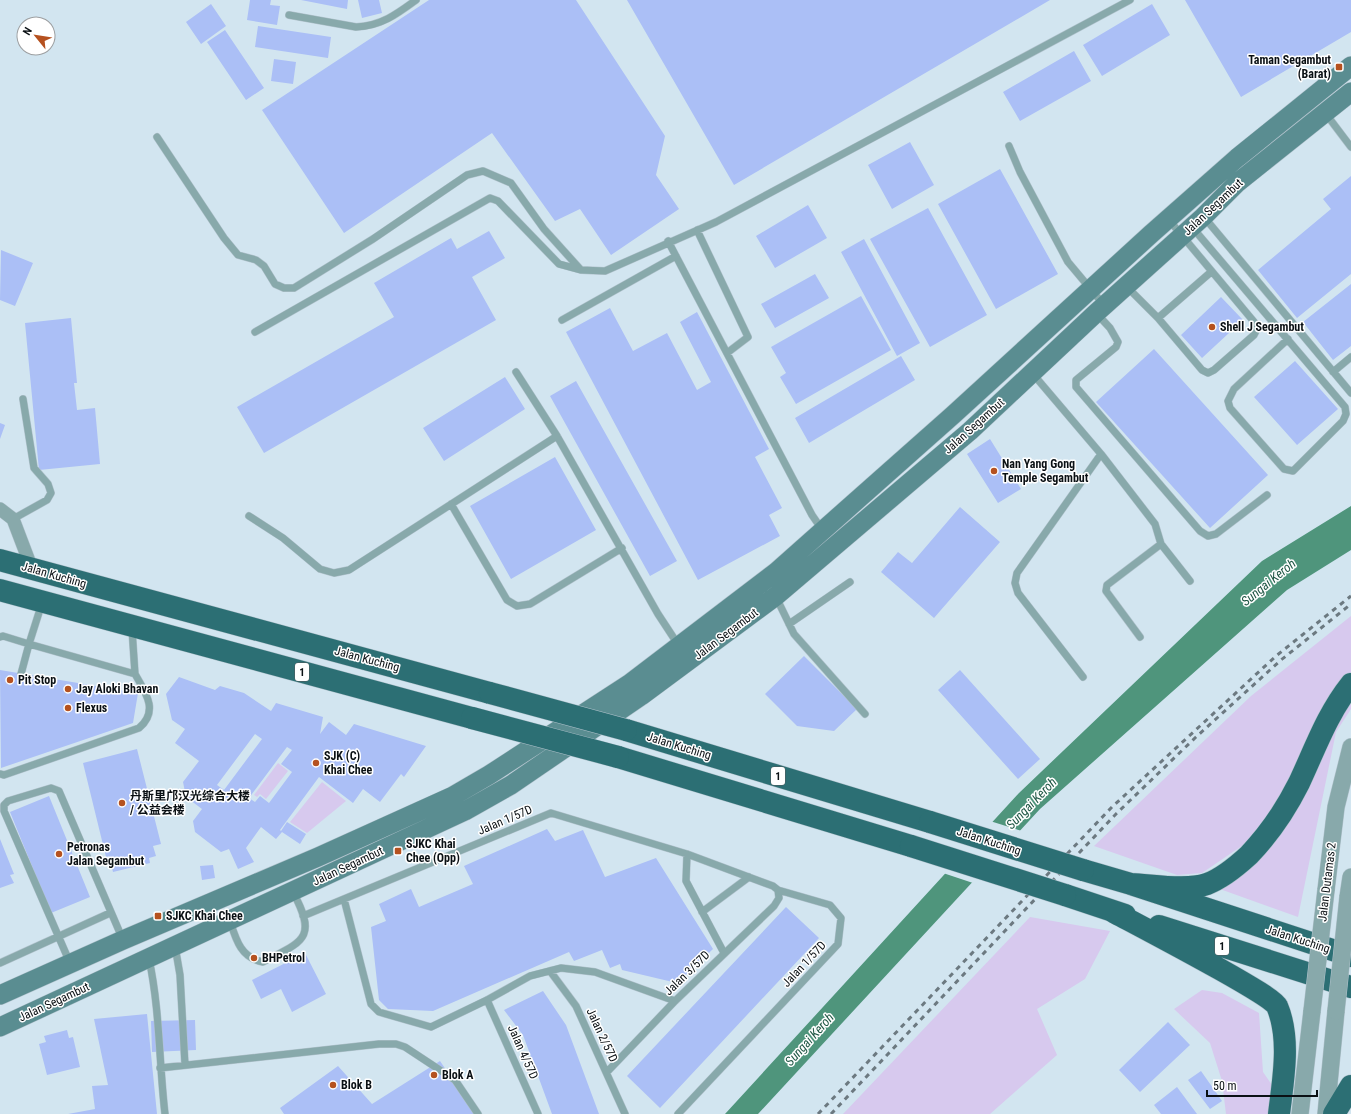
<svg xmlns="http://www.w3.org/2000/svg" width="1351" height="1114" font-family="'Roboto Condensed','Noto Sans SC',sans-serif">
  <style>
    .green { fill: #d7c9ee }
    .water { fill: #4f957c }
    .pier { fill: #d2e5f0 }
    .building { fill: #abbff6; fill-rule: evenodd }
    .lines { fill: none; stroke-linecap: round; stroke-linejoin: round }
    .service-casing { stroke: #b2c3cd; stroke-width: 8 }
    .minor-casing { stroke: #b2c3cd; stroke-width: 14 }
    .tertiary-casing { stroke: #b2c3cd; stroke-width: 18 }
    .secondary-casing { stroke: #b2c3cd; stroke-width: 20 }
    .trunk-casing { stroke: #b2c3cd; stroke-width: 23 }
    .service { stroke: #88a9ab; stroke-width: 7 }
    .minor { stroke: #88a9ab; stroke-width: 13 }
    .tertiary { stroke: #88a9ab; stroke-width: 17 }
    .secondary { stroke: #5a8d91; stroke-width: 19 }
    .trunk { stroke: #2c6f74; stroke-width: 22 }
    .rail { stroke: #6c7980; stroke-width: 3; stroke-dasharray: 5 5; stroke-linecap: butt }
    .tertiary-bridge-casing { stroke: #b2c3cd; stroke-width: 18; stroke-linecap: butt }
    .trunk-bridge-casing { stroke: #b2c3cd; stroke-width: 23; stroke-linecap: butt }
    .tertiary-bridge { stroke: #88a9ab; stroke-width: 17 }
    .trunk-bridge { stroke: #2c6f74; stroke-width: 22 }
    .poi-dot { fill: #b5511f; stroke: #fff; stroke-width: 1.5 }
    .labels { text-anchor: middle; stroke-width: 3; stroke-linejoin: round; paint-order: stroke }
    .shield { fill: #fff; stroke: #54585a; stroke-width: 1 }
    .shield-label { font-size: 11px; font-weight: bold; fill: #0a1014 }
    .poi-label { font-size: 12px; font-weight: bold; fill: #0a1014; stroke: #fff; text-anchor: start }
    .street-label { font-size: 12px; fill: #0a1014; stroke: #fff }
    .water-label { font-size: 13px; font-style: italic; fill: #215846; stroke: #fff }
  </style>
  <rect width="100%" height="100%" fill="#d2e5f0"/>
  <path class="green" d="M1351 616V674L1255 837 1202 873 1177 875 1094 846 1251 696Z
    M1351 692V709L1336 732 1298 917 1217 888 1263 849Z
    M278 763 288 771 266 799 260 794 257 797 254 795Z
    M322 782 346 801 307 833 290 822Z
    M1030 917 1110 931 1085 979 1037 1009 1057 1055 990 1114H843Z
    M1202 990 1222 993 1259 1013 1263 1072 1274 1088 1275 1114H1226L1222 1081 1210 1043 1174 1009Z"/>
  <path class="water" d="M1351 506V550L1287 590 1040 809 758 1114H725L1019 793 1262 561Z"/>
  <path class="pier" d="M990 821 1022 831 973 883 943 873Z"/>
  <path class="building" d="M250 0H271L270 5 280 6 277 25 247 20Z
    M301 0H348L347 9Z
    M358 0H379L382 13 362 18Z
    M429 0H576L665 136 656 175 679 209 611 255 580 209 555 221 492 133 344 233 262 110Z
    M627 0H1050L734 185Z
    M1185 0H1351V32L1241 97Z
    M211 4 226 26 201 44 186 22Z
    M1152 4 1170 35 1102 76 1083 45Z
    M258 26 331 37 328 58 255 47Z
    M225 30 264 88 246 100 207 42Z
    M1074 51 1091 81 1020 121 1003 92Z
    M274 59 296 62 293 84 271 81Z
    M910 142 934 185 892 209 868 165Z
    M1000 169 1058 274 996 309 938 204Z
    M1351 176V274L1297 318 1258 270 1331 209 1323 199Z
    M808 205 827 238 775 268 756 236Z
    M928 208 987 315 930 347 870 239Z
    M489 231 505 258 472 277 496 320 264 453 237 407 394 317 374 283 451 238 457 249Z
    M864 239 920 343 897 356 841 252Z
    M1 250 33 263 15 306 0 300Z
    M815 274 829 298 775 328 761 304Z
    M1351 284V346L1333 360 1303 322Z
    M861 296 891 350 796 404 780 377 786 373 771 347Z
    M1221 297 1243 320 1202 358 1181 335Z
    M610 308 633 351 667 333 697 390 711 382 680 322 697 312 769 449 755 457 782 508 769 515 780 536 698 580 566 332Z
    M71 318 77 383H74L77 410 95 408 100 464 39 470 25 323Z
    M1154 349 1268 475 1210 528 1096 402Z
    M901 356 915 380 809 443 795 418Z
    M1295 361 1338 409 1297 445 1254 397Z
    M505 377 525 409 444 461 423 428Z
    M576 381 677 561 650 576 550 396Z
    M0 423 5 425 0 439Z
    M990 439 1021 489 998 503 967 454Z
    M555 457 596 530 511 579 470 506Z
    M960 507 1000 542 934 618 881 572 898 552 912 563Z
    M804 656 857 709 834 731 797 726 765 694Z
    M0 670 138 693 133 723 1 768Z
    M960 670 1040 759 1018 779 938 690Z
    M179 677 215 690 220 686 244 693 271 711 276 703 323 717 320 734 329 722 346 735 354 724 426 746 404 777 401 774 380 802 363 789 353 803 319 777 280 830 281 831 287 822 306 834 300 844 282 832 276 839 261 827 246 848 254 862 238 869 229 849 221 852 195 832 193 821 202 809 186 797 183 782 199 761 175 743 185 729 172 720 166 694ZM255 734 262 739 224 790 217 785ZM287 747 292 750 281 764 292 772 269 803 260 796 255 802 249 798Z
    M137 749 161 844 153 846 156 856 149 858 150 863 113 872 109 856 106 857 83 763Z
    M49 796 90 897 51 913 10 812Z
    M547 829 555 841 583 830 605 877 656 858 713 949 677 983 622 970 620 964 610 968 602 950 574 961 569 952 433 1011 388 1009 379 1000 371 927 386 921 379 904 411 889 419 907 473 884 464 866Z
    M0 839 14 874 10 875 14 883 0 888Z
    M213 865 215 878 202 880 200 866Z
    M786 907 819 938 660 1108 627 1076Z
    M305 953 326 994 292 1012 281 989 261 999 252 980Z
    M543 991 566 1025 599 1114H552L523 1035 504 1010Z
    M147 1014 157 1114H68L95 1109 92 1086 108 1085 94 1019Z
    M195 1020 196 1050 152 1052 151 1021Z
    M1168 1022 1190 1045 1140 1092 1119 1070Z
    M67 1030 69 1038 73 1037 80 1067 47 1075 39 1044 46 1042 44 1036Z
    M440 1061 476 1114H284L280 1108 338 1066 372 1104Z
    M1201 1071 1222 1101 1210 1109 1188 1080Z
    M1177 1087 1197 1114H1161L1154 1105Z"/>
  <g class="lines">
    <g class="service-casing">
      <path id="service" d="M289 15 356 27C381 26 397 14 416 0
        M1326 114 1351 147
        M157 137 224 238 238 255 256 260 264 266 275 284 284 288H294L373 239 467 175 483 171 511 183 544 229 581 270 605 271 716 222 1130 0
        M1009 146 1020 172 1068 262 1104 305
        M1204 217 1351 393
        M1192 227 1345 407 1346 414 1343 421 1293 471 1284 469 1230 408 1228 401 1234 389 1288 339
        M697 230 748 337 727 353
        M668 241 812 515 823 531
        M1127 287 1158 318 1202 370 1208 373 1214 370 1254 335 1257 329 1255 323 1169 220
        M1097 314 1110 328 1118 342 1116 347 1076 380V387L1200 531 1208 536 1216 534 1267 495
        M1158 318 1211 272
        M562 320 676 256
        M255 332 490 198 498 201 559 264 581 270
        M516 372 557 436 658 614 679 646
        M1333 372 1351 357
        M1033 374 1101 454 1017 573 1015 583 1018 593 1083 677
        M1101 454 1155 524 1161 544 1190 581
        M451 504 507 600 517 606 530 604 622 548
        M249 516 283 538 320 569 334 573 349 570 557 436
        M13 519 47 500 51 493 48 484 34 468 23 399
        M776 597 794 634 865 714
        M42 603 29 644 135 674 132 629
        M789 624 850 582
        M0 637 3 636 29 644 21 674
        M1140 637 1106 591 1107 585 1161 544
        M0 774 4 775 139 728C159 711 146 693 135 674
        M687 854 686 881 724 953
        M344 899 371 1004 379 1012 431 1027 487 1000 530 976 561 968 595 972 675 1001
        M702 912 749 877
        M303 916 551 813 687 854 773 886 778 890 830 905 841 918 838 944 678 1114
        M230 921C236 940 241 958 263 962 303 941 318 939 293 892
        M175 946 180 975 185 1065
        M149 959C160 1010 159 1063 165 1114
        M0 963 110 913
        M70 963 4 811V805L8 801 51 788 59 791 123 940
        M550 971 576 1006 625 1114
        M487 1000 538 1114
        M160 1068 379 1044H396L405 1047 455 1080 478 1114
        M607 1072 675 1001 774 906 779 898 778 890"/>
    </g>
    <g class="minor-casing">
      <path id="minor" d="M0 509 13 519 32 569"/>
    </g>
    <g class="tertiary-casing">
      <path id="tertiary" d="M1326 890 1336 807 1351 747
        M1348 897 1351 877
        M1300 1114 1312 1011
        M1326 1114 1336 1011"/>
    </g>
    <g class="secondary-casing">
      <path id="secondary" d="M0 995 123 940 318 857 453 796 489 775 629 684 776 572 953 415 1151 234 1237 158 1351 66
        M0 1027 465 811 511 785 641 696 776 596 970 431 1096 313 1203 217 1237 183 1351 92"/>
    </g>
    <g class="trunk-casing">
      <path id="trunk" d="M0 560 490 693
        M0 590 472 718
        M626 730 930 822
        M618 757 911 846
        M1083 870 1131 884 1351 956
        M1131 884C1153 885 1187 891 1207 884 1223 878 1237 866 1249 855 1269 834 1286 809 1299 783 1315 749 1327 714 1351 684
        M1065 895 1125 915
        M1112 911C1132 922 1273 995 1277 1006 1291 1039 1283 1080 1279 1114
        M1159 926 1351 987
        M1334 1114 1351 1086"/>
    </g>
    <use href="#service" class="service"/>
    <use href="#minor" class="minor"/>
    <use href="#tertiary" class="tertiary"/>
    <use href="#secondary" class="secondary"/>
    <use href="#trunk" class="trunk"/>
    <path class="rail" d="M818 1114 1112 807 1276 656 1351 596
      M831 1114 1116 814 1196 737 1281 660 1351 604"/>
    <g class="tertiary-bridge-casing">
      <path id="tertiary-bridge" d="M1312 1011 1326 890
        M1336 1011 1348 897"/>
    </g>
    <g class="trunk-bridge-casing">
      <path id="trunk-bridge" d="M490 693 626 730
        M472 718 618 757
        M930 822 1083 870
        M911 846 1065 895"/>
    </g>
    <use href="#tertiary-bridge" class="tertiary-bridge"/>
    <use href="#trunk-bridge" class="trunk-bridge"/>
  </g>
  <g class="poi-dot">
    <rect x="1335" y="63" width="8" height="8" rx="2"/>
    <circle cx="1212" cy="327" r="4"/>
    <circle cx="994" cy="471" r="4"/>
    <circle cx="10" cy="680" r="4"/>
    <circle cx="68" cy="689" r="4"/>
    <circle cx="68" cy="708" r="4"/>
    <circle cx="316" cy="763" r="4"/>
    <circle cx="122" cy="803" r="4"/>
    <rect x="394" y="847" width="8" height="8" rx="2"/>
    <circle cx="59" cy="854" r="4"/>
    <rect x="154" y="912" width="8" height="8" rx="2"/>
    <circle cx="254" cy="958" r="4"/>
    <circle cx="434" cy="1075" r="4"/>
    <circle cx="333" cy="1085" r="4"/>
  </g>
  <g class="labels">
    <g class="shield">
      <rect x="295" y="663" width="14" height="18" rx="3"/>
      <rect x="771" y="767" width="14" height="18" rx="3"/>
      <rect x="1215" y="937" width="14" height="18" rx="3"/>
    </g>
    <g class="shield-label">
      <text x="302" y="676">1</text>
      <text x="778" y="780">1</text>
      <text x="1222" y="950">1</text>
    </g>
    <g class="poi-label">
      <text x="1331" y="64" text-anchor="end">Taman Segambut<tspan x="1331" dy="14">(Barat)</tspan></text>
      <text x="1220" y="331">Shell J Segambut</text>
      <text x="1002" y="468">Nan Yang Gong<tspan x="1002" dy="14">Temple Segambut</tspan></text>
      <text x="18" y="684">Pit Stop</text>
      <text x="76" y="693">Jay Aloki Bhavan</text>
      <text x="76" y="712">Flexus</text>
      <text x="324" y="760">SJK (C)<tspan x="324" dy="14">Khai Chee</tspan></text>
      <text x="130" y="800">丹斯里邝汉光综合大楼<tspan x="130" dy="14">/ 公益会楼</tspan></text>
      <text x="406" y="848">SJKC Khai<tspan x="406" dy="14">Chee (Opp)</tspan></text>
      <text x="67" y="851">Petronas<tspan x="67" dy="14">Jalan Segambut</tspan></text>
      <text x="166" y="920">SJKC Khai Chee</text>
      <text x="262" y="962">BHPetrol</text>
      <text x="442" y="1079">Blok A</text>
      <text x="341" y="1089">Blok B</text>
    </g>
    <g class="street-label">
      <text transform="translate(1213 207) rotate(-43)" y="4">Jalan Segambut</text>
      <text transform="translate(974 426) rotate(-42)" y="4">Jalan Segambut</text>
      <text transform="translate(54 575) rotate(16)" y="4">Jalan Kuching</text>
      <text transform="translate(726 634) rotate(-37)" y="4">Jalan Segambut</text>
      <text transform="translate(367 659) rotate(15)" y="4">Jalan Kuching</text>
      <text transform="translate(679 746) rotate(17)" y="4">Jalan Kuching</text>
      <text transform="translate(505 820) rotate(-23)" y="4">Jalan 1/57D</text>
      <text transform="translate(989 841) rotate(18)" y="4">Jalan Kuching</text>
      <text transform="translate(348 866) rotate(-25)" y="4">Jalan Segambut</text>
      <text transform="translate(1327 882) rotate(-83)" y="4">Jalan Dutamas 2</text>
      <text transform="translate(1298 939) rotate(18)" y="4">Jalan Kuching</text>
      <text transform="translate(804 964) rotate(-47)" y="4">Jalan 1/57D</text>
      <text transform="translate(687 973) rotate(-44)" y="4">Jalan 3/57D</text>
      <text transform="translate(54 1002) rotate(-25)" y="4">Jalan Segambut</text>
      <text transform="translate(602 1035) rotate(65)" y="4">Jalan 2/57D</text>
      <text transform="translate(523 1052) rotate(66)" y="4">Jalan 4/57D</text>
    </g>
    <g class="water-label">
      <text transform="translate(1268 582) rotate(-39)" y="5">Sungai Keroh</text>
      <text transform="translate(1031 803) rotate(-46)" y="5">Sungai Keroh</text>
      <text transform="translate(809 1039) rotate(-48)" y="5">Sungai Keroh</text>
    </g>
  </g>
  <g transform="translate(36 36) rotate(300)"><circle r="19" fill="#ffffff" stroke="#9d9fa1"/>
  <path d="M0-3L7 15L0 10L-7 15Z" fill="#b5511f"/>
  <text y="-6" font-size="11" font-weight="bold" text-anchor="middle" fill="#0a1014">N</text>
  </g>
  <path d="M1207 1090v6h110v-6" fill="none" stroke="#0a1014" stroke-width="2"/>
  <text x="1213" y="1090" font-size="12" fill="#0a1014" stroke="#ffffff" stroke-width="3" paint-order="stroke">50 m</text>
</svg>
